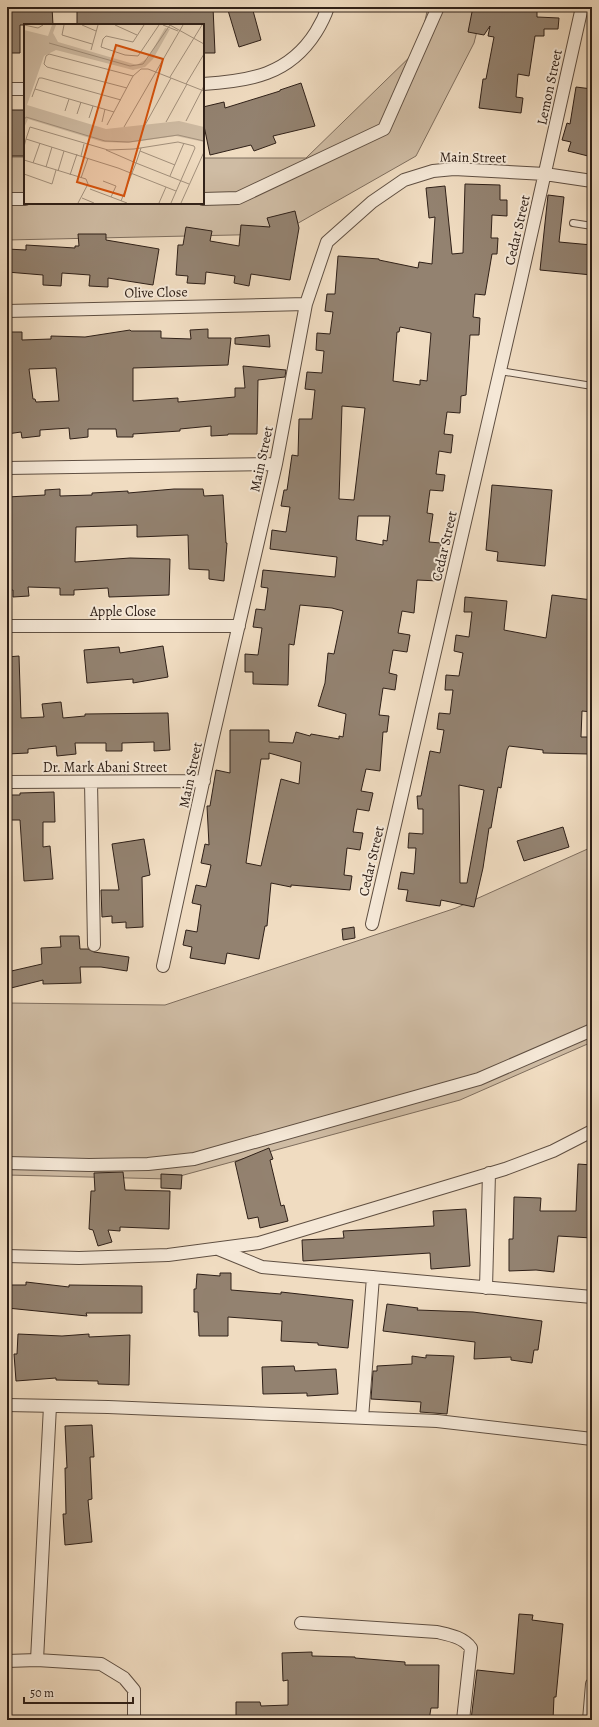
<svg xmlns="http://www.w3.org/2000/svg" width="599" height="1727" font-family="Alegreya,serif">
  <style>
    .green { fill: #cfbca4; stroke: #7f6e5e }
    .building { fill: #938270; stroke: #2f2018; fill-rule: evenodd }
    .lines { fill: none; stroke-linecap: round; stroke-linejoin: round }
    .lane-casing { stroke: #5f4f42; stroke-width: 8 }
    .street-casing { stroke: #5f4f42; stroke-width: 14 }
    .lane { stroke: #f5e8d7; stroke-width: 6 }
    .street { stroke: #f5e8d7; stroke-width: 12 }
    .labels { text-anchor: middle; stroke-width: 4; stroke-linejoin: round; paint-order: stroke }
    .street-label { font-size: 14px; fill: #2f2018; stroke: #f5e8d7 }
    .inset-road { fill: none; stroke: #a3917d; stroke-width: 1 }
    .view { fill: #d6530d; fill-opacity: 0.15; stroke: #d6530d; stroke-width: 2 }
    .inset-edge { fill: none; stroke: #2f2018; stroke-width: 2 }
  </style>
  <rect width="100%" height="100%" fill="#f0dcc1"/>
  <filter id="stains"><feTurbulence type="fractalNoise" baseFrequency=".005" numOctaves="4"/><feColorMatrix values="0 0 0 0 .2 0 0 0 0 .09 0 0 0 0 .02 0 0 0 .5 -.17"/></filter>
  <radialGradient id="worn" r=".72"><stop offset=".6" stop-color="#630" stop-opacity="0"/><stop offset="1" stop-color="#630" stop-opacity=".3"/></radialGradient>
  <path class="green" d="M428 7H483L474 43 416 156 279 234 7 240V157H25V203H203V158H306L419 48Z
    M592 847V1042L460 1100 169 1179 7 1175V1003L165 1005 456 908Z"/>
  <path class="building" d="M7 7H24V9L52 7 53 25H20V53H7Z
    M134 7H213L215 53H203V25H77V9Z
    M227 7H252L261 40 239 47Z
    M473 7H486L501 10 502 7H537V17L559 18 558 29H544V36H535L529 76 518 74 516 97 523 98 521 113 479 108 483 79H486L494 37 488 36 490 26 484 35 468 32Z
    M301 83 315 126 273 136 276 143 254 151 251 145 210 155 203 121V107L224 102 225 108 280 91V90Z
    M576 87 592 89V157L568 151 571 142 562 140 567 123 570 124Z
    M7 110H24V156H7Z
    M465 184 500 185V200H507V216L492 215 491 238H498L497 254H492L485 295 475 294 473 317 480 318 479 335H470L466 395 461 396 460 413 447 412 444 434 453 435 451 453 439 451 436 474 445 475 443 491 430 490 427 513 433 514 429 542 441 543 439 581 417 580 414 613 402 611 398 633 410 635 407 652 393 650 389 673 397 675 395 690 383 688 379 715 389 716 387 732H383L380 771 366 769 361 791 373 793 369 811 357 809 353 832 363 833 360 850 347 848 344 875 352 876 350 890 291 885V887L271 883 267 926H265L259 959 227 953 225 964 190 958 192 947 183 945 186 930 197 932 201 905 192 903 196 885 206 887 211 865 201 863 205 844 209 845 207 806H210L216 770 230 773V730H269V742L293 743 296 732 310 736 311 734 339 739V736L343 737 346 714 318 706 325 683 328 653 334 654 343 611 332 608 300 605 294 645 289 644 288 685 253 684V672H245V654L258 655 262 628 253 627 256 609 265 610 268 588 261 587 263 570 335 577 337 557 270 549 272 530 286 532 290 507 281 506 284 490H287L292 455 298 456 299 419H312L315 390 305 389 307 372 322 373 324 351 316 350 317 333 330 334 333 312 325 311 327 294H335L338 256 379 259V260L418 268 419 262 432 264 435 217 429 218 426 188 445 186 452 254 463 253ZM400 327 431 333 427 381 420 380V385L393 381 397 332H399ZM342 406 365 408 354 500 339 499ZM358 516H390L387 541 383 540V545L356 540ZM269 753 301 762 299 784 281 779 261 866 246 863 261 759H269Z
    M548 195 564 197 559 242 592 245V275L540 270Z
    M295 211 299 228 290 280 251 274 249 286 234 283 235 276 206 272 205 284 187 283 188 276 176 275 178 245H183L186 227 212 231 210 241 239 246 241 225 270 227 267 218Z
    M78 234H106V240L159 249 153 285 108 278V287L89 286 90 275 62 273 61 286 43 285V275L7 272V249L26 250V245L75 248V246H79Z
    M208 329V338H231L228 365 133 368V401L178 398V402L235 397V388H245L243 366 286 370 285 377 258 380 257 434H228V435L211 436V426L180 429V431L133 434V437H117L116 429H88V437L70 439 69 428 40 430V436L22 438 21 432 7 434V332H22V340L51 339V336L85 337 130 330 131 331H161V338L191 339 190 330ZM56 368 59 401 36 402 35 399H33L29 369Z
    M269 335 270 347 235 344V338Z
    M492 485 552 490 545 566 497 561 498 552 486 550Z
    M60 489V496L92 495V493L128 491V493L174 489H203L204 496 223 495 226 543H227L224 581 209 579V570L189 569 188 535 137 537V525L76 527 75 562 130 558 170 559 169 595 109 597 108 588 74 590V595H60V588L28 587 29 596 13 597V590H7V497L45 495V490Z
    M552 595 592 600V712L582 711 581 737H589V754L543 753V750L509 746 507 750 501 788 498 787 491 828H489L483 868 474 907 441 900 440 906 406 901 408 890 398 889 401 872 414 874 416 848H408L409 833 423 834V809H418L417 796H421L430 751 440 753 444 730 437 729 439 713 450 714 453 690H445L446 675 459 676 463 653 454 651 456 635 469 637 472 612H464L465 597 507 601 504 630 546 638ZM459 785 484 790 467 883H460Z
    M163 646 168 677 133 683V679L87 683 84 650 119 647 120 653Z
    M19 656 21 718 44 717 42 704 61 702 63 718 85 716V714L168 713 170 750 154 751V742L122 743V751H106V743H75L76 754 57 756 56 746 28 749V753L7 754V657Z
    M54 792 55 822H43V847L50 846 53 879 24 881 20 820H7V795H20V793Z
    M563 827 569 847 524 861 517 841Z
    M144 839 150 875 142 877 143 927 126 928V922L112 923V916L102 917 101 890H119L112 844Z
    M354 927 355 938 343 940 342 929Z
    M60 936H79L80 949H88L94 952 129 957 127 971 101 967H80L81 983 43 984V980L7 989V972L42 964 41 948 61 947Z
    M269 1148 273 1159 270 1160 281 1206 284 1205 288 1221 260 1228 258 1217 248 1219 235 1162Z
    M578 1164 592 1165V1238L558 1236 554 1272 536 1270 509 1271V1239H513L514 1197 541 1198 540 1211H576Z
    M123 1172 125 1190 170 1191 169 1229 120 1227V1231L108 1230 112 1242 98 1246 93 1230 89 1229 91 1191H95L94 1173Z
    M161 1174 182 1175 181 1189 161 1188Z
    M466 1209 470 1266 431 1269 430 1253 303 1261 302 1240 344 1238 343 1231 434 1226 433 1211Z
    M220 1273H231V1290L281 1294V1292L353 1300 348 1348 318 1345V1343L281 1341 282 1321 228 1317V1336H199L198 1312H194V1289H196L197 1274 220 1276Z
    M26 1282 69 1287V1285L142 1286V1313H86L87 1316 7 1308V1285H26Z
    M387 1304 418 1308 417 1310 473 1312 542 1321 538 1350H534L532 1363 511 1360V1357L474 1359 475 1342 383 1331Z
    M18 1334 62 1336 89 1334V1337L130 1335 129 1385 98 1384V1381L56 1380V1378L16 1381 14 1354H17Z
    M426 1355 454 1356 447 1414 420 1412 421 1402 371 1399 373 1371H377V1366L412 1364V1356L426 1358Z
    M294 1366 295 1371 336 1369 338 1394 307 1396V1393L263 1394 262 1367Z
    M92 1425 94 1457H90L92 1499 88 1500 92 1542 65 1545 63 1514H66L65 1468H67L65 1426Z
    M519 1614 533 1615 532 1620 563 1624 556 1697H554L553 1720H471L477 1670 514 1674Z
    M312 1652V1656L355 1657V1658L405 1662V1665H439L438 1708H431L429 1720H236V1702H260L261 1706 288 1705V1680L283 1681 282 1653Z"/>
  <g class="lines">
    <g class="lane-casing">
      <path id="lane" d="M573 223 592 226
        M500 371 592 386"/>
    </g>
    <g class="street-casing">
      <path id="street" d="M203 84C250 81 289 75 316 32 321 24 325 16 328 7
        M7 89H25
        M7 199H25
        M203 199 238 198 384 129 438 7
        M7 311 306 304
        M7 468 276 464
        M7 626H239
        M7 782 204 781
        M91 782 94 945
        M372 924 520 284 582 7
        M163 966 212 741 276 464 306 304 327 242 372 202 404 180 433 171 454 169 545 174 592 181
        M7 1163 89 1165 148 1164 194 1159 479 1079 592 1030
        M218 1249 262 1267 592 1297
        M7 1256 79 1258 168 1255 259 1243 505 1169 553 1151 592 1131
        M486 1288 489 1173
        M7 1405 108 1407 437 1421 592 1439
        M362 1418 373 1277
        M301 1623 437 1632C450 1635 463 1637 471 1648L463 1720
        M37 1660 50 1406
        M7 1661 37 1660 101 1664 124 1678 134 1690V1720
        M589 1720 592 1684"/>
    </g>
    <use href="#lane" class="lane"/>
    <use href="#street" class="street"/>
  </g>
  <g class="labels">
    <g class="street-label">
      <text transform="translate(549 87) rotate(-78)" y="5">Lemon Street</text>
      <text transform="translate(473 157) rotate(1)" y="5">Main Street</text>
      <text transform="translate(517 230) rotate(-77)" y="5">Cedar Street</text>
      <text transform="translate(156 292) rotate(-1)" y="5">Olive Close</text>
      <text transform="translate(261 459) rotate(-78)" y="5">Main Street</text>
      <text transform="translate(444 546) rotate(-77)" y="5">Cedar Street</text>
      <text x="123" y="616">Apple Close</text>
      <text x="105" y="772">Dr. Mark Abani Street</text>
      <text transform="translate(190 775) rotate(-78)" y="5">Main Street</text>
      <text transform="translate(371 861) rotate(-77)" y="5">Cedar Street</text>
    </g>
  </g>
  <g transform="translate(24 24)">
    <rect width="180" height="180" fill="#f0dcc1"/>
    <path d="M28 1H32L29 9 34 18 113 41 124 34 141 4 146 5 129 35 121 43 109 46 32 26 20 32 3 81 82 105 155 97 180 103V118L152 112 103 119 79 118 4 95 0 104V6L24 12Z" fill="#cfbca4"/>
    <path class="inset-road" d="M0 1 14 4 19 1M40 1 38 11 68 20M58 1 72 7M91 1 113 11M120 1 109 18 82 12 79 15 77 23 101 31 114 32 135 1M139 1 154 7M146 1 180 20M25 19 106 42 119 40 146 1M67 26 74 1M146 53 178 1M162 60 180 30M103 64 23 43 20 40 22 32 25 30 109 52M11 65 90 88M8 73 15 54H18L97 76M41 87 45 75M53 90 57 78M65 94 69 82M0 96 2 93 81 117 105 118 154 111 180 117M162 97 180 62M78 98 81 85M142 98 163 60M83 101 109 52 117 45H124L180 67M121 101 147 54M100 103 159 1M2 115 6 103 84 126 110 125 154 118 170 122 171 124 147 179M0 123 2 115 94 144 152 167M82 126 112 139 117 124M116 127 151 141M57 132 60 120M0 136 62 155 64 160 54 179M9 139 16 119M22 143 28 123M34 147 40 127M0 150 28 160 32 146M46 151 53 130M146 152 160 119M57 154 64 134M79 157 92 162 87 173M66 165 103 179M58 174 70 179M97 177 112 139 165 160M135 179 142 163M157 179 180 128"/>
    <path class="view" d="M92 21 139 35 100 172 53 158Z"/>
    <rect width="180" height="180" class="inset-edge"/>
  </g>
  <rect width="599" height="1727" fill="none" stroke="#f0dcc1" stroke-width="24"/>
  <rect x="8" y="8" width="583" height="1711" fill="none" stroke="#2f2018" stroke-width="2"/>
  <rect x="12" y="12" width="575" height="1703" fill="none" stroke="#2f2018"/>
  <path d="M24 1697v6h109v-6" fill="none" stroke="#2f2018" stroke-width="2"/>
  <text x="30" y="1697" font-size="12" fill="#2f2018" stroke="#f5e8d7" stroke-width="3" paint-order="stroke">50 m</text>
  <rect width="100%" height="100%" filter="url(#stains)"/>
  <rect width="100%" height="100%" fill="url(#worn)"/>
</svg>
